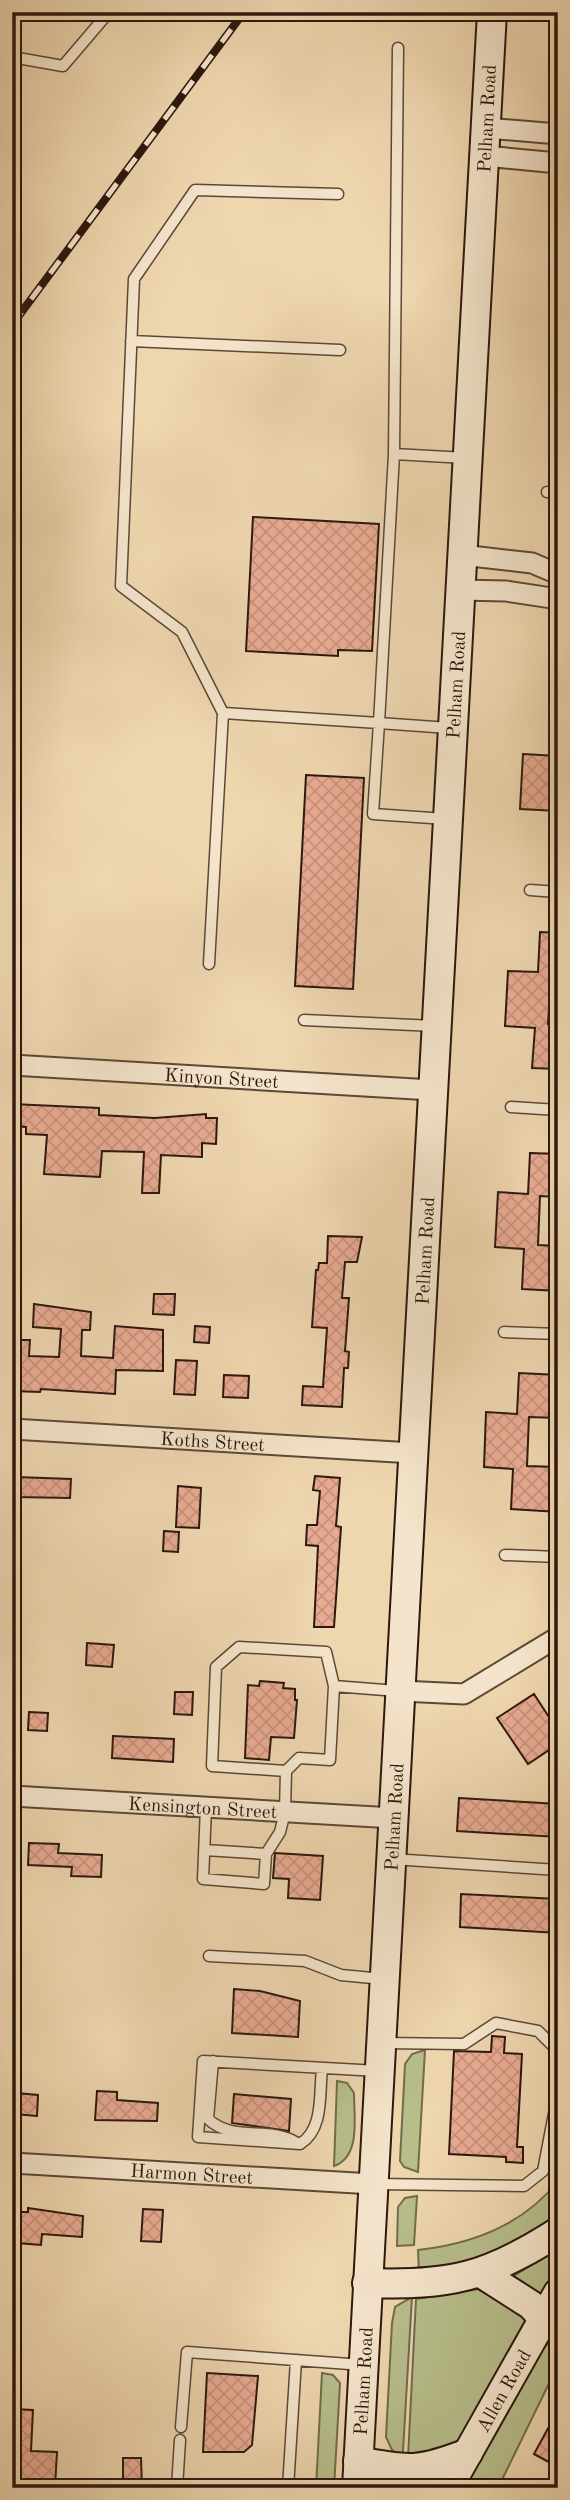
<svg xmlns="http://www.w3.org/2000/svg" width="570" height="2500" font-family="'Old Standard TT',serif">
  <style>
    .green { fill: #b7be8c; stroke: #726b4d; stroke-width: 2 }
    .building { fill: url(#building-cross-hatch); stroke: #2c180e; stroke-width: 2 }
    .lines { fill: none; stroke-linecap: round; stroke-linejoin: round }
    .lane-casing { stroke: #5c4836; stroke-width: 13 }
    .street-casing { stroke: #5c4836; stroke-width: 23 }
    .secondary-casing { stroke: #2c180e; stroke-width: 32 }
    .lane { stroke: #f4e4cb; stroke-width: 10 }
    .street { stroke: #f4e4cb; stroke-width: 19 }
    .secondary { stroke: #f4e4cb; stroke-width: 28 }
    .rail-casing { stroke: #2c180e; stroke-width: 8 }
    .rail { stroke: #f4e4cb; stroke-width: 5; stroke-dasharray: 16; stroke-linecap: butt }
    .labels { text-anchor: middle; stroke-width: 5; stroke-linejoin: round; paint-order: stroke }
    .street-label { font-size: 19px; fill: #2c180e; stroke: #f4e4cb }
  </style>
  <defs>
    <pattern id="building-cross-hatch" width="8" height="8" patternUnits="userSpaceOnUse" patternTransform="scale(1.75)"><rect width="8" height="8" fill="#e9ab92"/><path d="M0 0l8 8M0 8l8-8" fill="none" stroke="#c8927d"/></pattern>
  </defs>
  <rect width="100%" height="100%" fill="#eed6af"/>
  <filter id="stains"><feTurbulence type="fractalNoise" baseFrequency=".00286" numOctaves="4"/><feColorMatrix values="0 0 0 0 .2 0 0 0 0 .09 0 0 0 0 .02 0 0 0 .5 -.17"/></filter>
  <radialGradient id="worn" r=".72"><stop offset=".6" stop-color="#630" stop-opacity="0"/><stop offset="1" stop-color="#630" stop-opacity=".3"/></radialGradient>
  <path class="green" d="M425 2050 418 2172 404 2167 400 2161 405 2064 412 2054Z
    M337 2081 347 2083 354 2093C354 2117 361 2157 334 2166Z
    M558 2181V2215L493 2258 419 2271 418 2250C473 2244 523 2225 558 2181Z
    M417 2196 414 2245 397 2246 398 2207 405 2198Z
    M558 2249V2274L545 2298 512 2277Z
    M478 2289 524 2314 526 2322 461 2440 451 2447 408 2458 416 2299Z
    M412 2297 403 2451 402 2457 392 2450 386 2437 392 2323 395 2307Z
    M549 2344 558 2345V2365L498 2488H462L543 2346Z
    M322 2373 333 2375 340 2383 334 2488H316Z
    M440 2476 438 2488H405L407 2479Z"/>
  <path class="building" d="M253 517 379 524 372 651 338 650V656L246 651Z
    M523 754 558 756V811L520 809Z
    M306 775 364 778 353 989 295 986Z
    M540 932 558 933V976H551L548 1024 558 1025V1069L532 1068 535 1028 505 1026 508 971 538 972Z
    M12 1104 99 1108V1115L155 1118 206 1114V1118H217L216 1144 202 1143V1157L161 1155 159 1193H142L144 1152 102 1151 100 1177 44 1174 47 1135 26 1134V1127L12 1126Z
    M530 1153 558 1154V1197L540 1196 538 1245 558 1246V1291L522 1289 524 1249 495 1247 498 1192 528 1194Z
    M328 1236 362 1237 357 1262H345L342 1298H349L345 1351 349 1352 348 1368H344L342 1407 302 1405 303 1386 323 1387 327 1328 312 1327 316 1270H318L319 1263H327Z
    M154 1294H175L174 1315 153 1314Z
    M34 1304 91 1312 90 1330H82L81 1356 113 1358 115 1326 163 1330V1371L116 1370 115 1394 41 1389 40 1392 12 1391 15 1340H30L29 1356 59 1357 61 1329 33 1327Z
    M195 1326 210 1327 209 1343 194 1342Z
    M176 1360 197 1361 195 1395 174 1394Z
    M519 1373 558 1375V1418L529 1417 527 1466 558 1467V1512L511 1509 513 1469 484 1467 486 1412 517 1414Z
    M224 1375 249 1376 248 1398 223 1397Z
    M315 1476 340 1478 336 1526 341 1527 334 1627H314L318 1546 306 1545 307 1525H317L320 1491 313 1490Z
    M16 1477 71 1479 70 1498 16 1497Z
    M178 1486 201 1488 199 1528 176 1527Z
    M164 1531 179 1532 178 1552 163 1551Z
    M87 1643 114 1645 112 1667 86 1665Z
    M260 1681 284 1683 283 1688 295 1689V1700H297L294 1738 271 1737 269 1760 245 1758 248 1685 259 1686Z
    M175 1692H193L192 1715 174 1714Z
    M534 1694 558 1731V1744L528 1764 497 1718Z
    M29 1712 48 1713 47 1731 28 1730Z
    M113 1736 174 1739 173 1762 112 1758Z
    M459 1798 558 1804V1837L457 1831Z
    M29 1843 59 1844 58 1853 102 1855 101 1877 71 1876 72 1867 28 1865Z
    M275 1853 323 1856 320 1900 288 1898 289 1879 273 1878Z
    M461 1894 558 1899V1933L460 1927Z
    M234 1989 260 1991 300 2001 298 2037 232 2033Z
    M492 2036 505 2037 504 2053 522 2054 517 2147H523V2163L506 2162V2157L449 2154 454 2051 491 2052Z
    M97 2091 117 2092V2100L158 2103 157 2121 95 2120Z
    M16 2093 38 2095 37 2116 14 2114Z
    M234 2094 291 2099 289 2131 232 2123Z
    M28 2208 83 2216 82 2237 42 2234 41 2245 17 2243 19 2212H28Z
    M143 2209 163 2210 161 2242 141 2241Z
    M207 2373 258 2376 252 2445 244 2452H203Z
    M13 2409 33 2410 31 2451 57 2452 55 2487 35 2486V2481L12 2480Z
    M558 2410V2467L534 2454Z
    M123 2458H141L142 2487H123Z"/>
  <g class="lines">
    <g class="lane-casing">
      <path id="lane" d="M12 57 63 66 109 12
        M338 194 195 190 134 279 121 586 182 632 223 713 379 723 373 814 446 819
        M131 341 340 350
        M394 454 398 48
        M547 492 558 493
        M449 728 379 723 394 454 466 458
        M530 890 558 892
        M209 964 223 713
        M304 1020 435 1026
        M511 1107 558 1110
        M504 1332 558 1334
        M505 1555 558 1557
        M286 1771 212 1766 216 1667 239 1647 326 1652 334 1686
        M206 1807 203 1879 264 1884 266 1854 280 1832 285 1812 286 1771 299 1758 330 1760 334 1686 397 1691
        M205 1850 266 1854
        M392 1859 558 1870
        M209 1956 305 1961 341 1975 383 1979
        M384 2043 464 2044 496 2023 538 2031 558 2051
        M213 2061 208 2119C234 2143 269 2125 297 2143
        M322 2069C319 2095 324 2129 300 2144L198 2137 203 2061 378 2071
        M376 2184 524 2186 543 2171 558 2093
        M181 2427 187 2352 363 2365
        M177 2486 204 2488
        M177 2488 180 2440
        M288 2488 296 2360"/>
    </g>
    <g class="street-casing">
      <g id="street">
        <path d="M486 128 558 134"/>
        <path d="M485 156 558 163"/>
        <path d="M462 555 532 563 558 574"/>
        <path d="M460 590 506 591 558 599"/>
        <path id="s1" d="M12 1065 432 1090"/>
        <path id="s2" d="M12 1429 413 1453"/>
        <path d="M401 1691 464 1694 558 1637"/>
        <path id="s3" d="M12 1796 394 1818"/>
        <path id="s4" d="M12 2163 373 2184"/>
      </g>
    </g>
    <g class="secondary-casing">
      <g id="secondary">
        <path d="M481 2273 531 2305 543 2318"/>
        <path d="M367 2283C450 2286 488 2277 558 2232"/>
        <path d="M358 2461C408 2471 420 2472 468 2453"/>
        <path id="s5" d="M357 2488 492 12"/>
        <path id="s6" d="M448 2488 558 2293"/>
      </g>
    </g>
    <use href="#lane" class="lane"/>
    <use href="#street" class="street"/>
    <use href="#secondary" class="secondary"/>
    <g class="rail-casing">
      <path id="rail" d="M12 325 244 12"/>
    </g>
    <use href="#rail" class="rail"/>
  </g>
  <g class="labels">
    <g class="street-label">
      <text dy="7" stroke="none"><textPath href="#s5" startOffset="2373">Pelham Road</textPath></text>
      <text dy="7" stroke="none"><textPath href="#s5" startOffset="1806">Pelham Road</textPath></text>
      <text dy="7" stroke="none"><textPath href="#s1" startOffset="210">Kinyon Street</textPath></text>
      <text dy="7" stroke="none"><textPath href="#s5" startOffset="1239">Pelham Road</textPath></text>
      <text dy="7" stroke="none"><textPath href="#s2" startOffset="201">Koths Street</textPath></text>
      <text dy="7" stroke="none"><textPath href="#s3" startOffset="191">Kensington Street</textPath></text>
      <text dy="7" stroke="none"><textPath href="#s5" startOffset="672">Pelham Road</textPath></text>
      <text dy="7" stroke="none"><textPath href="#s4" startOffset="180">Harmon Street</textPath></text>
      <text dy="7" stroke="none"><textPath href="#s5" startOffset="107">Pelham Road</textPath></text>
      <text dy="7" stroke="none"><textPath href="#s6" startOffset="112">Allen Road</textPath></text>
    </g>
  </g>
  <rect width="570" height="2500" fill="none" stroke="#eed6af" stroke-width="42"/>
  <rect x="14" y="14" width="542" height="2472" fill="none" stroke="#2c180e" stroke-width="3.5"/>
  <rect x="21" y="21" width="528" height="2458" fill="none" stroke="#2c180e" stroke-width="2"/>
  <rect width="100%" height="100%" filter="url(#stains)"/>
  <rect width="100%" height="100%" fill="url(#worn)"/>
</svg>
